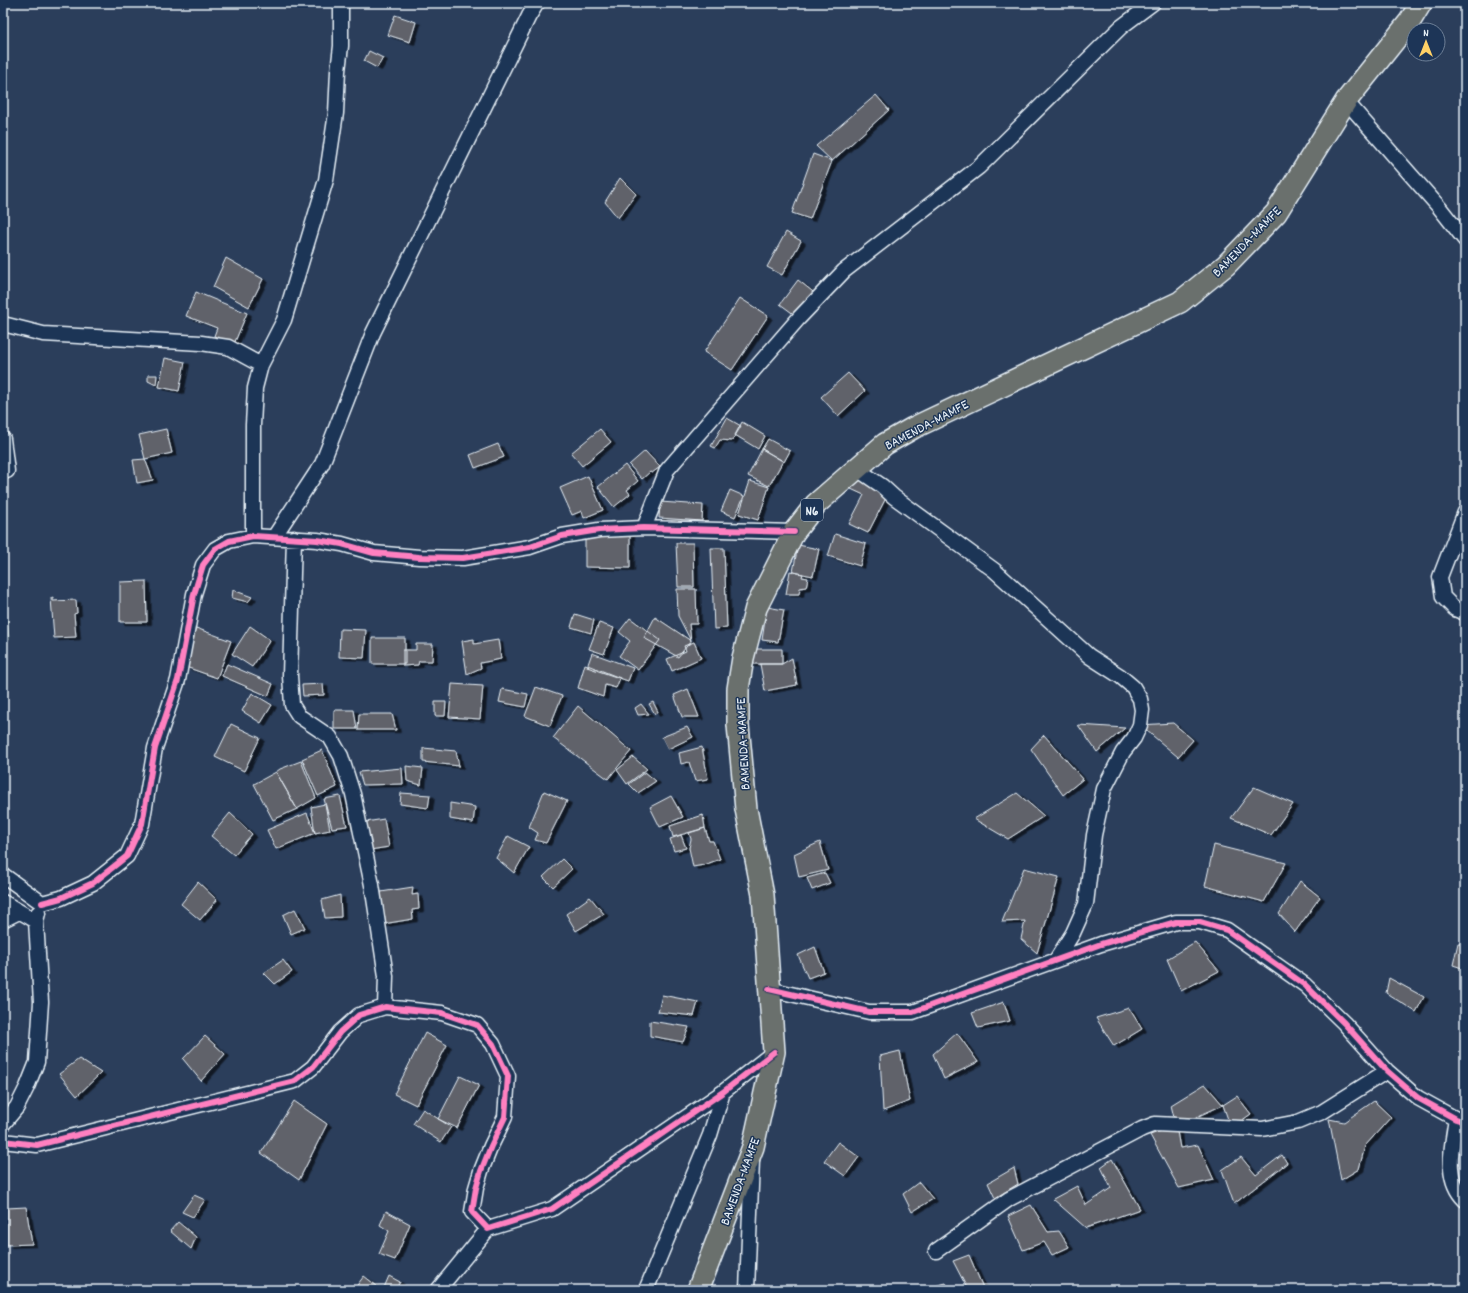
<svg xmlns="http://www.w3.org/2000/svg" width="1468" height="1293" font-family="Dekko,sans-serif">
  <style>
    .green { fill: #507272; stroke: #9cb2b5 }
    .building { fill: #61626b; stroke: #e8f1f8; filter: url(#shadow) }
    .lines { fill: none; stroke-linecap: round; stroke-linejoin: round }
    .minor-casing { stroke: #e8f1f8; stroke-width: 17 }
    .highway-casing { stroke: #e8f1f8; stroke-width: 24 }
    .minor { stroke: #1d3557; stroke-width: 14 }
    .highway { stroke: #6a706d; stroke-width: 21 }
    .cycleway-casing { stroke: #1d3557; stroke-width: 8 }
    .cycleway { stroke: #ff80c0; stroke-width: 6 }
    .labels { text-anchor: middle; stroke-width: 3; stroke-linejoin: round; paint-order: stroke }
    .shield { fill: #1d3557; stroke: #abb9c8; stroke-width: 1 }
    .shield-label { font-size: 13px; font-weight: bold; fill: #e8f1f8 }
    .street-label { font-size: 14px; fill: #e8f1f8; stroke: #1d3557 }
  </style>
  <defs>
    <filter id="shadow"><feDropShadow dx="4.5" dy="2.5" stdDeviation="0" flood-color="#0009"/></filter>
  </defs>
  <rect width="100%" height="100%" fill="#2b3e5b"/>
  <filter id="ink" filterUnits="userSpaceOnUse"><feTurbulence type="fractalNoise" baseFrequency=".025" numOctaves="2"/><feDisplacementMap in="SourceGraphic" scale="8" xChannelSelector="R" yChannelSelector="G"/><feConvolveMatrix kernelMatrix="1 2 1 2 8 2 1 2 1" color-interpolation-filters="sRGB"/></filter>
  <g filter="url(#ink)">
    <path class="green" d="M3 582 5 585 9 640 3 639Z"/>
    <path class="building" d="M395 15 416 22 410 42 388 35Z
      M369 51 383 58 377 68 364 61Z
      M876 95 889 110 832 161 816 146Z
      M813 154 832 161 810 219 792 213Z
      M620 178 636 194 618 218 605 202Z
      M786 232 801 241 782 275 767 267Z
      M226 258 263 279 249 307 213 287Z
      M798 280 817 295 799 318 780 304Z
      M196 292 247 313 234 344 214 336 217 328 186 316Z
      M740 298 768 316 732 370 704 352Z
      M165 358 185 362 179 391 159 387Z
      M848 373 865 391 838 416 821 397Z
      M148 375H157L156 385 148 381Z
      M727 418 741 426 732 441 720 440 715 448 711 446Z
      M742 422 765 436 758 449 735 435Z
      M166 429 172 453 145 459 139 435Z
      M600 429 611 442 582 466 571 453Z
      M768 439 790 451 784 462 762 449Z
      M498 444 504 457 475 468 470 455Z
      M762 449 783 461 769 486 748 476Z
      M645 451 660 467 652 473 650 472 642 479 629 465Z
      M145 459 153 480 137 483 133 460Z
      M625 465 638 481 627 490 630 494 614 507 598 487Z
      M588 476 603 510 584 518 582 511 572 515 560 488Z
      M858 476 889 492 868 533 849 524 864 495 851 489Z
      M750 481 769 487 758 520 739 514Z
      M730 490 744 496 735 517 721 511Z
      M660 502 703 505 702 521 659 518Z
      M630 532V568L585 567V538Z
      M835 534 866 544 860 566 828 556Z
      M676 543H693L694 587H678Z
      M798 545 819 549 813 576 793 572Z
      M711 548H724L727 628 714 629Z
      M790 571 803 574 802 577 808 578 806 587 800 588 799 594H786Z
      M146 581 147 622H120V582Z
      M677 589H696L697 624H689L691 641 678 616Z
      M233 590 252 597 248 602 232 598Z
      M53 597V601L76 600 77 613 74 614 76 637 54 638 51 598Z
      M767 607 784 610 778 642 762 640Z
      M575 614 594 620 591 633 571 627Z
      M655 617 691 641 678 657 644 638Z
      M630 618 660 640 638 670 619 656 630 641 619 632Z
      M599 623 614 628 604 654 589 649Z
      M250 626 270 640 252 667 232 654Z
      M196 628 231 641 217 678 183 666Z
      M340 629 366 630 364 658 339 657Z
      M372 638H405V664H372Z
      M474 639V644L498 640 501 659 480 663 481 668 467 674 462 641Z
      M694 642 701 658 672 671 667 659 686 651 684 646Z
      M416 644H433L432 661H419L418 665 403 666V650H416Z
      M750 649H782V664H750Z
      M592 653 633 668 628 681 587 667Z
      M792 658 797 685 765 691 760 664H782Z
      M227 664 273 684 268 696 222 676Z
      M585 664 620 678 616 688 605 685 603 697 578 688Z
      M323 684 324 695 303 696 302 685Z
      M452 684 483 686 480 719 449 717Z
      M536 687 562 696 550 726 525 716Z
      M502 689 528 694 525 707 499 702Z
      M688 689 699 717H682L674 695Z
      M252 693 272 705 261 723 242 711Z
      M435 702H446L445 716H435Z
      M653 702 658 712 655 714 649 704Z
      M641 704 649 714 638 715 635 708Z
      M578 706 631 751 608 779 553 738Z
      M334 710H354L357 729H334Z
      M359 714H392L396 730H358Z
      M1173 723 1193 740 1178 757 1140 725Z
      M231 724 260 738 244 771 215 757Z
      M1078 725 1125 728 1097 752Z
      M687 727 693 737 668 749 662 737Z
      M1044 735 1083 779 1063 795 1031 749Z
      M702 747 708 779 695 781 689 762 681 764 679 753Z
      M423 748 456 751 459 766 423 762Z
      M322 750 337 787 318 796 302 759Z
      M633 757 647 769 627 784 617 770Z
      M301 761 316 798 297 809 276 772 280 769Z
      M406 766 423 768 421 785 407 781Z
      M402 768 403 784 363 785 359 772Z
      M276 772 297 809 273 820 254 784Z
      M645 772 656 781 638 793 629 784Z
      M1254 787 1293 804 1271 835 1231 818Z
      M544 791 567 801 546 843 535 840 538 833 529 827Z
      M401 793 430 795 428 808 400 804Z
      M1017 793 1044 816 1008 839 974 819Z
      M340 796 347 826 332 828 324 799Z
      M671 796 683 817 660 827 650 807Z
      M450 803 475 807 473 823 450 819Z
      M325 804 330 830 315 833 311 807Z
      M230 813 252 834 234 855 211 836Z
      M307 813 315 833 276 849 267 830Z
      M703 815 705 828 673 837 670 826Z
      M384 819 389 847 370 850 366 822Z
      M705 828 709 841H713L720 859 704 865 693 867 689 848 691 839 689 833Z
      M681 835 686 848 674 851 670 839Z
      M508 836 529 847 514 873 496 858Z
      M820 842 828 870 799 877 794 854Z
      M1214 845 1286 863 1264 902 1205 886Z
      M562 859 572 869 553 887 543 877Z
      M1024 868 1059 877 1037 953 1021 939 1025 921 1002 922Z
      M825 873 830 883 812 890 807 878Z
      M1300 881 1320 897 1295 932 1279 914Z
      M198 882 217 900 200 920 181 904Z
      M413 887 412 895 418 894 419 909 412 910 413 919 383 924 381 892Z
      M340 895 341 917 325 918 322 900Z
      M590 897 604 914 576 931 566 914Z
      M295 909 305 928 291 934 283 915Z
      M1195 942 1219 971 1181 991 1167 959Z
      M1458 943 1465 944V969L1453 965Z
      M815 947 824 972 808 978 798 955Z
      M283 960 292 972 275 984 264 973Z
      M1389 978 1424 997 1416 1012 1386 993Z
      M662 995 698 1002 694 1016 658 1012Z
      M1004 1002 1010 1021 978 1028 972 1013Z
      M1129 1008 1142 1029 1114 1046 1096 1018Z
      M650 1021 689 1027 683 1042 650 1036Z
      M425 1033 447 1045 416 1105 394 1094Z
      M957 1033 978 1062 944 1079 933 1054Z
      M205 1036 225 1054 201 1081 183 1059Z
      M900 1051 910 1101 883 1111 880 1056Z
      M79 1059 101 1073 77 1096 59 1074Z
      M460 1076 479 1085 457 1128 438 1119Z
      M1205 1084 1223 1105 1176 1126 1171 1105Z
      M1237 1096 1251 1114 1231 1128 1223 1105Z
      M294 1101 327 1124 299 1180 261 1153Z
      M1374 1101 1391 1117 1365 1146 1359 1169 1341 1180 1329 1119 1344 1122Z
      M423 1109 451 1127 441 1142 413 1124Z
      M1176 1126 1180 1148 1198 1145 1214 1180 1179 1188 1150 1135Z
      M838 1142 859 1157 845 1176 824 1161Z
      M1282 1155 1287 1163 1234 1204 1222 1170 1241 1157 1256 1175Z
      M1112 1159 1140 1209 1086 1228 1053 1199 1077 1186 1086 1205 1111 1188 1101 1167Z
      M1014 1168 1018 1184 995 1198 988 1183Z
      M919 1182 933 1199 912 1212 903 1194Z
      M194 1195 205 1200 193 1217 182 1212Z
      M1031 1205 1048 1232 1059 1231 1069 1247 1052 1255 1044 1242 1023 1250 1008 1216Z
      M26 1207 32 1244 7 1245V1208Z
      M386 1211 410 1224 395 1260 379 1254 389 1231 380 1225Z
      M178 1222 196 1237 191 1249 170 1231Z
      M969 1255 984 1290H968L953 1261Z
      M364 1276 382 1290H357L355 1288Z
      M389 1276 400 1282 395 1290H383Z
      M946 1283 949 1290H931V1287Z"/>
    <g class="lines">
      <g class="minor-casing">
        <path id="minor" d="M1346 101 1439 207 1465 240
          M3 324 43 334 201 343 228 347 261 365
          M3 439 7 471
          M857 469 882 486 894 497 994 570 1089 656 1120 676 1133 687 1140 699 1142 710 1140 725 1134 738 1123 752 1104 789 1094 835 1086 904 1073 933 1056 960
          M1465 512 1440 577 1443 597 1455 609 1465 613
          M644 528 667 470 799 318 844 271 979 167 1121 27 1153 3
          M253 536V425L255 388 261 365 284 320 326 180 336 113 338 71 341 46V3
          M274 537 322 464 373 333 529 16 537 3
          M294 538 290 676 292 705 299 716 330 737 341 756 353 794 372 885 386 976 385 1007
          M3 875 42 903
          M3 902 36 921 38 913
          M42 903 61 898 93 883 127 856 142 824 155 748 178 680 194 594 203 565 215 549 229 541 253 536 317 540 342 544 374 553 419 557 463 558 530 547 562 536 599 530 644 528 794 532
          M3 920 19 912
          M769 989 869 1012H913L1101 944 1176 922H1200L1227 930 1305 985 1344 1023 1387 1071 1418 1098 1456 1119 1465 1122
          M1456 1119C1452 1146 1443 1179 1465 1200
          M3 1124 17 1107 27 1087 37 1062 41 1002 36 921
          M3 1141 37 1145 295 1081 313 1067 340 1032 359 1015 385 1007 442 1013 477 1025 493 1044 508 1076 505 1117 491 1146 481 1171 476 1188 472 1212 488 1229 552 1209 723 1092 774 1052
          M936 1251 1009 1199 1142 1129 1155 1124 1262 1129 1298 1122 1322 1112 1387 1071
          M438 1290 488 1229
          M646 1290 710 1135 723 1092
          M747 1290 752 1160"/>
      </g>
      <g class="highway-casing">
        <path id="highway" d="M698 1290 753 1147 774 1052 763 895 746 809 738 725V689L743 658 756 608 794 532 816 504 885 444 913 428 1180 302 1226 265 1276 213 1346 101 1410 21 1421 3"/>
      </g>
      <use href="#minor" class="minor"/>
      <use href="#highway" class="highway"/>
      <g class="cycleway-casing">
        <path id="cycleway" d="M42 903 61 898 93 883 127 856 142 824 155 748 178 680 194 594 203 565 215 549 229 541 253 536 317 540 342 544 374 553 419 557 463 558 530 547 562 536 599 530 644 528 794 532
          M769 989 869 1012H913L1101 944 1176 922H1200L1227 930 1305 985 1344 1023 1387 1071 1418 1098 1456 1119 1465 1122
          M3 1141 37 1145 295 1081 313 1067 340 1032 359 1015 385 1007 442 1013 477 1025 493 1044 508 1076 505 1117 491 1146 481 1171 476 1188 472 1212 488 1229 552 1209 723 1092 774 1052"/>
      </g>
      <use href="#cycleway" class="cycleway"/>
    </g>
  </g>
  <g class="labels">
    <rect class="shield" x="801" y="499" width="22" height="22" rx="3"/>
    <g class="shield-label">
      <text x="812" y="515">N6</text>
    </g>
    <g class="street-label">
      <text transform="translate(1246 241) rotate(-46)" y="5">BAMENDA-MAMFE</text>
      <text transform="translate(926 424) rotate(-28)" y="5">BAMENDA-MAMFE</text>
      <text transform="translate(742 744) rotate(-93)" y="5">BAMENDA-MAMFE</text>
      <text transform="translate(739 1181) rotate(-70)" y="5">BAMENDA-MAMFE</text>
    </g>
  </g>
  <rect width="1468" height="1293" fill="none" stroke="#1d3557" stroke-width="16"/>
  <rect x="8" y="8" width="1452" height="1277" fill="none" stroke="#e8f1f8" stroke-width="1.5" filter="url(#ink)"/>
  <g transform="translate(1426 42)"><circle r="19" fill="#1d3557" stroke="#6e8097"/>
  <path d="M0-3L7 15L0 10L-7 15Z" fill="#ffd166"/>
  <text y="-6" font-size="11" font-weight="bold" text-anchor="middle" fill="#e8f1f8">N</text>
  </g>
</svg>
